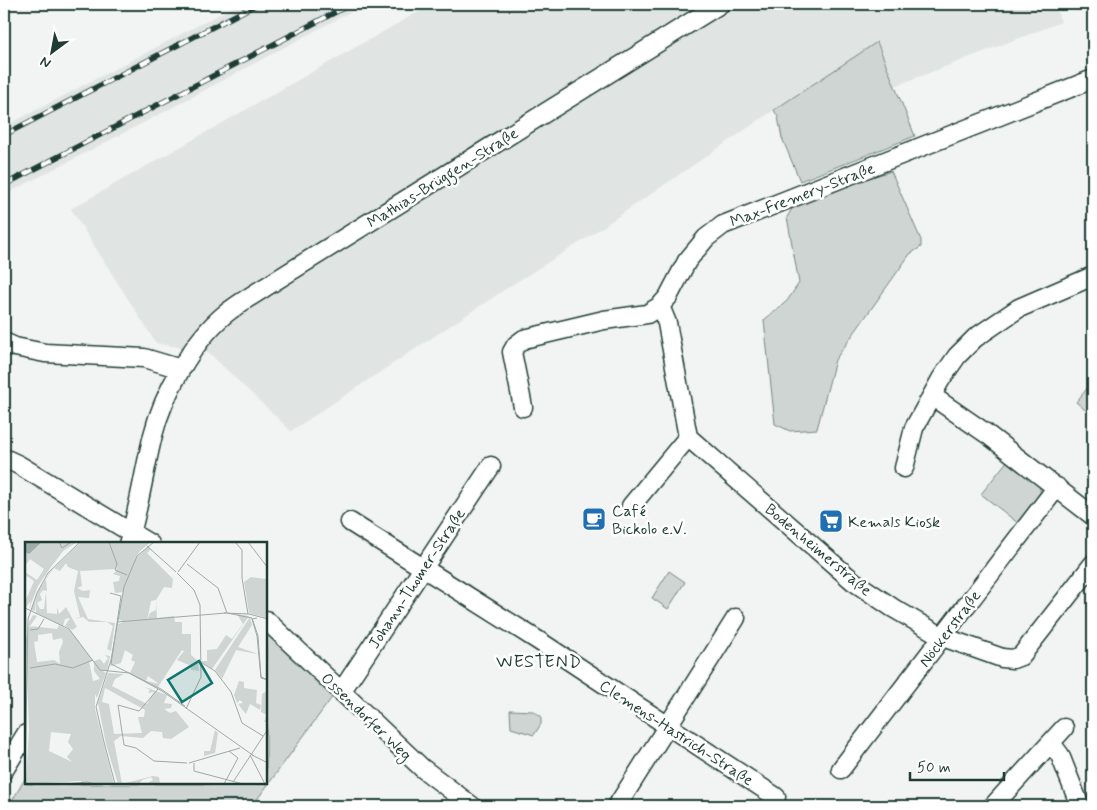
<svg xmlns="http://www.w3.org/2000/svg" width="1097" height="810" font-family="Mynerve,sans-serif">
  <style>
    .built { fill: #e0e4e3 }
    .green { fill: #ced5d3; stroke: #768984 }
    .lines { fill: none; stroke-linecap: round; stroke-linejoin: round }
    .minor-casing { stroke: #1f3d34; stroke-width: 21 }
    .minor { stroke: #fff; stroke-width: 18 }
    .rail-casing { stroke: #1f3d34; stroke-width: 5.5 }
    .rail { stroke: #fff; stroke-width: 4; stroke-dasharray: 11; stroke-linecap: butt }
    .labels { text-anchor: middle; stroke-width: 5; stroke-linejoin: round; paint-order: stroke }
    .street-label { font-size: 16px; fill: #1f3d34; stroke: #fff }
    .poi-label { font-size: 16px; fill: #1f3d34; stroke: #fff; text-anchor: start }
    .neighbourhood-label { font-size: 18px; letter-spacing: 1px; fill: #1f3d34; stroke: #fff }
    .inset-road { fill: none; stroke: #9eaaa7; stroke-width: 1 }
    .view { fill: #0f766e; fill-opacity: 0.15; stroke: #0f766e; stroke-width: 2.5 }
    .inset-edge { fill: none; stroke: #1f3d34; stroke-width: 2.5 }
  </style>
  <rect width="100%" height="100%" fill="#f2f3f3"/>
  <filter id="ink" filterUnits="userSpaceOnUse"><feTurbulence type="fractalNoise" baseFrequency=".02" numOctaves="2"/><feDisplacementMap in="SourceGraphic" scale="10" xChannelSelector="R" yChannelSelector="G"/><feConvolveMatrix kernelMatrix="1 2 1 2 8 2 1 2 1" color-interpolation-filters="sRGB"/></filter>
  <g filter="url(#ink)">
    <path class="built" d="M239 4H365L160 114 4 195V127Z
      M432 4H1054L1061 22 895 86 877 43 774 110 582 241 510 286 291 431 209 353 156 343 71 209Z"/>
    <path class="green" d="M877 42 915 136 800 181 782 138 778 117 774 110Z
      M891 171 921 240V247L910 254 835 360 817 429 790 431 775 424 764 320 787 301 799 283 787 217 797 201Z
      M1090 385 1093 388V410L1090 414 1076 402Z
      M1008 460C1018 467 1047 483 1039 497 1034 507 1025 515 1019 524L981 494Z
      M669 571 685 582 668 609 652 598Z
      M266 633 333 696 253 805 254 806H9L26 777V784H266Z
      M510 710 533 711 541 716V724L534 735 511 728Z"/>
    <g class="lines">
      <g class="minor-casing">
        <path id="minor" d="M660 306 667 323 688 437 853 581 893 608 943 637 1002 658 1013 659 1021 656 1093 564
          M4 342 15 347 45 353 144 358 181 369
          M932 396 987 434 1093 516
          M523 407 512 352 516 345 524 339 604 320 647 314 660 306 668 297 687 261 706 238 723 225 1093 79
          M4 458 19 465 150 544
          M904 468 914 428 941 379 957 356 975 338 1019 308 1093 276
          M631 506 688 437
          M350 522 539 641 776 797
          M128 544C139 509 144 471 153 435 163 395 192 342 224 315 240 302 258 292 275 281L720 4
          M266 620 422 768 472 806
          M341 692 491 466
          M1051 743 1060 755 1080 806
          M841 769 1057 487
          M4 770 26 734
          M617 806 736 618
          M993 806 1064 728"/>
      </g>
      <use href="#minor" class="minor"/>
      <g class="rail-casing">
        <path id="rail" d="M4 135 257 4
          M4 185 351 4"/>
      </g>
      <use href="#rail" class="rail"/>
    </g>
  </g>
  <defs>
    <g id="cafe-square" transform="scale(1.25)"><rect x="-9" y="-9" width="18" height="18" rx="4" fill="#1f6fb2" stroke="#fff"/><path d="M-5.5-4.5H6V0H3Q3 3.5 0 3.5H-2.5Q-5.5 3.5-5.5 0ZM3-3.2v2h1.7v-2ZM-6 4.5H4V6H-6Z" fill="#fff"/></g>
    <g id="supermarket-square" transform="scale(1.25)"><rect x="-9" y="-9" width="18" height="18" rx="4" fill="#1f6fb2" stroke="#fff"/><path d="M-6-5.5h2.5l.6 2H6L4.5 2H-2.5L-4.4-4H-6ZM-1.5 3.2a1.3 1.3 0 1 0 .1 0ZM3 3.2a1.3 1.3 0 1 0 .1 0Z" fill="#fff"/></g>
  </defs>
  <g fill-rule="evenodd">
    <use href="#cafe-square" x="594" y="519"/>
    <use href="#supermarket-square" x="831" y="521"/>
  </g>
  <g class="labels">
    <g class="street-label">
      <text transform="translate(442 177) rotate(-32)" y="6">Mathias-Brüggen-Straße</text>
      <text transform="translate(802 194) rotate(-21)" y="6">Max-Fremery-Straße</text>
      <text transform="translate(819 549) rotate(40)" y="6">Bodenheimerstraße</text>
      <text transform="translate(416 578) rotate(-57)" y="6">Johann-Thomer-Straße</text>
      <text transform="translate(949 628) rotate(-53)" y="6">Nöckerstraße</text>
      <text transform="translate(367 716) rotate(44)" y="6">Ossendorfer Weg</text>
      <text transform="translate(677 732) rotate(33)" y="6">Clemens-Hastrich-Straße</text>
    </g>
    <g class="poi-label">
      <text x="612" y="516">Café<tspan x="612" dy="18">Bickolo e.V.</tspan></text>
      <text x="848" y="527">Kemals Kiosk</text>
    </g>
    <g class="neighbourhood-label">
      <text x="539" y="667">WESTEND</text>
    </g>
  </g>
  <g transform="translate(25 542)">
    <rect width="242" height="242" fill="#f2f3f3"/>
    <path d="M17 0H52L38 9 26 25 13 44 4 67 6 59 1 65 0 60 9 39 2 34 0 37V30L12 38 19 27 5 17 0 24V10L7 9ZM56 0H126L115 9 109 18 123 5 126 7 122 11 148 37 147 46 139 45 131 58 126 59 122 79 125 71 131 68V58L132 76 149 74 150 80H157V92H166V113L173 119 174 129 166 128V124L152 118 159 109 157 108 133 145 122 139 134 142 123 134 121 139 105 131 110 120 106 118 108 113 100 108 96 121 85 124 93 82 99 80 93 77 98 50 90 51 88 40 94 39 95 34 88 32 91 29 92 23 90 27 55 29 57 44 52 46 58 49 65 48 64 56 53 55 63 77 90 81 86 109 82 107 88 84 82 80H64L58 75 49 77 55 75 49 49 53 29 43 25 41 21 35 29 29 26 21 37 22 49 18 48 15 52 17 58 12 61 15 67H19L21 50 22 71 32 72V65L34 72 41 65 52 85 47 88 40 84 45 76 40 77 38 84 11 71V56L10 69 6 68 13 50 25 30ZM226 35 242 37V76L224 71 219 40ZM6 70 4 80 8 73 12 74 5 84 32 87 34 83 46 89 68 119H64L68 139 75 137 69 129V119L75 117 79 122 83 116 80 113 85 114 82 129 76 128 81 131 72 156 70 152V167L89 242H56V239L1 242 4 188 1 99 3 85H9L3 84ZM27 91 28 98 37 96 38 100 34 110 35 122 29 118 12 120 9 100 13 99V93ZM26 190 46 192 43 200 48 207 42 215 47 220 24 209ZM212 72 224 74 187 127 175 119H182V108L192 107 201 93 207 97 218 82ZM225 75 227 83 213 105 233 112 211 108 197 137 190 128ZM83 131 99 132 90 137 87 144 122 162 129 150 123 151 125 148 120 145 142 153 139 161 147 162 146 166 139 167 145 171 151 169 164 185 146 197 138 196 137 190 126 189 118 196 96 194 89 199 97 242 128 234 134 235 135 242H121L128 238 126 235 117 238 114 242H93L81 202 73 161ZM80 146 120 168 119 175H113L117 191 89 192 84 162 77 160ZM214 139 219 140V146L232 148 231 161 236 163 235 168 225 162 221 172 216 166 213 162 218 161 215 158 212 161 209 153ZM242 149V180H239L242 173 236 170 237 152ZM190 188 193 191 190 211 179 214V209H185Z" fill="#ced5d3" fill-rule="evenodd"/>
    <path d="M0 0H17L4 12 0 10Z" fill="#a1adaa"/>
    <path class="inset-road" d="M34 0 37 6 46 0M84 0 92 22 90 28 102 33M210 0 217 8V36L223 72M223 0 243 26M122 4 151 30M162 22 193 46 202 71 227 76 233 94 236 135 243 138M153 30 175 0M152 31 169 48 175 63 176 135 161 167M85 51 96 54 86 122 136 147 160 164M0 66 44 87 75 128 104 131 137 149 229 214M199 71 224 72 243 77M232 76 227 77 232 94 236 136 243 138M92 80 201 71M5 88 13 87 19 77M174 119 190 129 206 150 217 181 238 194M5 126 30 122 48 126 68 118M133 147 114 169 93 163 99 203 111 206 129 219 162 221M79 200 71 165 86 118 99 45 112 14 129 0M79 200 90 242M225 213 240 242M227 213 243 221M164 221 215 206M169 221V229L218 242M208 240 243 187M0 242 3 77 12 51 23 31 55 0M42 242 62 240 70 242M199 242 213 216 204 209"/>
    <path class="view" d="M174 119 187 141 157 160 143 138Z"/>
    <rect width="242" height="242" class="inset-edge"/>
  </g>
  <rect width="1097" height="810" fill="none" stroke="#fff" stroke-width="20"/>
  <rect x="10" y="10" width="1077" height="790" fill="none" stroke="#1f3d34" stroke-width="2" filter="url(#ink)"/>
  <g transform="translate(52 52) rotate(212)" stroke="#ffffff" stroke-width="4" paint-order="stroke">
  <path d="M0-4L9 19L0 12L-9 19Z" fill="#1f3d34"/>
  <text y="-8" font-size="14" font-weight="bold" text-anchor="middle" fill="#1f3d34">N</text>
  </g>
  <path d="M910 772v8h94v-8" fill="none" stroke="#1f3d34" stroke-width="2.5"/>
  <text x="917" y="772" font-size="15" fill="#1f3d34" stroke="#ffffff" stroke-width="4" paint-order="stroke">50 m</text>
</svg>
